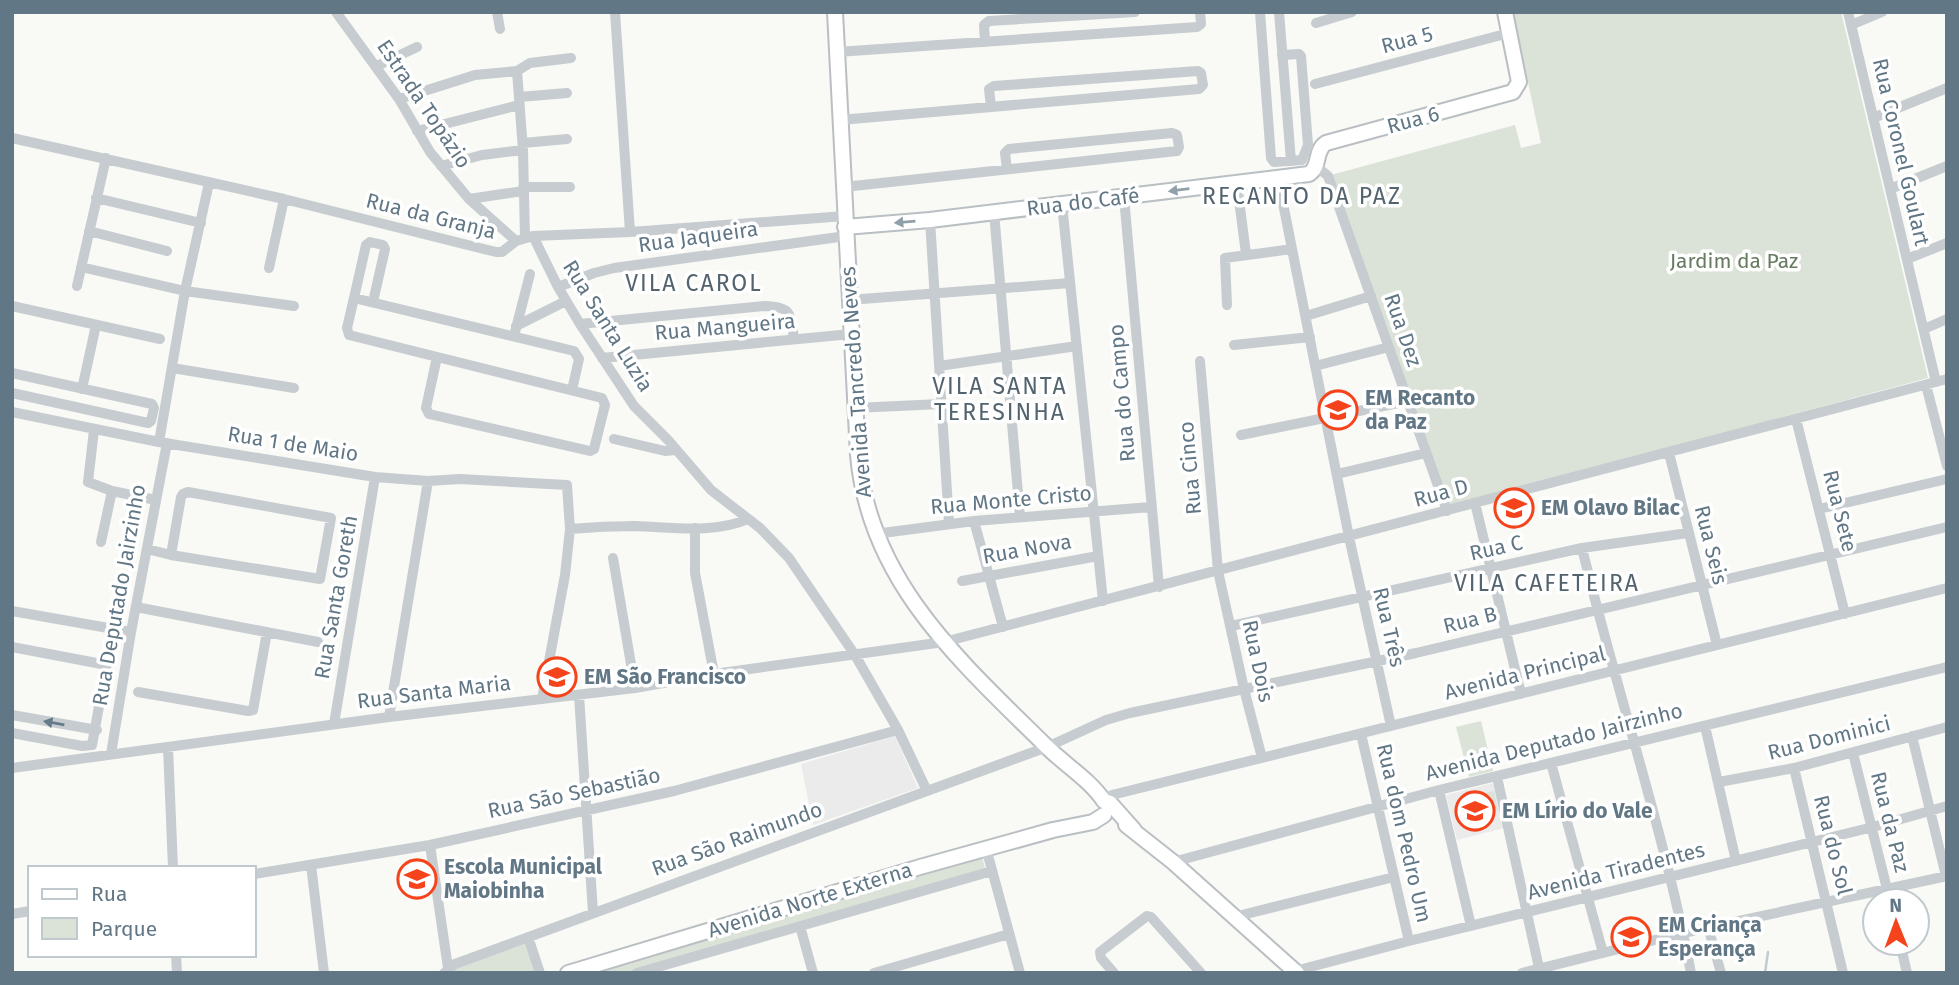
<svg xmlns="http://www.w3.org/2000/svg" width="1959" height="985" font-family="'Fira Sans',sans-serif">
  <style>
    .built { fill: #eaebea }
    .green { fill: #dbe2d7 }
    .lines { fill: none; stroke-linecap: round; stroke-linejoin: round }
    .stream { stroke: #bfccd0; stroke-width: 2.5 }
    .major-casing { stroke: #b9bfc2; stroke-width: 18 }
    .minor { stroke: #c6cccf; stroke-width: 10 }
    .major { stroke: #fff; stroke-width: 14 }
    .oneway { fill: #90a0aa }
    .oneway2 { fill: #667b89 }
    .labels { text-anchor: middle; stroke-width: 7; stroke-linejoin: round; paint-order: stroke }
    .street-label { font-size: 21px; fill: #617785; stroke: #fff }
    .park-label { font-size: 21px; fill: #677b61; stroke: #fff }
    .poi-label { font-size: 21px; font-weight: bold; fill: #617785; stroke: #fff; text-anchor: start }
    .neighbourhood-label { font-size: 23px; letter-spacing: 2px; fill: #54646f; stroke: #fff }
  </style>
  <rect width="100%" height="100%" fill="#f9f9f6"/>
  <path class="built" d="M895 736 918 788 813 825 801 764Z
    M1493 783 1504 828 1457 840 1446 795Z"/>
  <path class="green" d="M1513 12H1841L1928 378 1448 507 1331 175 1515 125 1521 148 1541 143Z
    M1481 721 1493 771 1469 777 1456 727Z
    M1494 791 1498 811 1462 818 1458 799Z
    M981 853 985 868 627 973H585Z
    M527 943 537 973H450V970Z"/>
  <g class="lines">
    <path class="stream" d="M1765 973 1768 952"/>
    <g class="major-casing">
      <path id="major" d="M835 12 858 455C869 582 961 662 1046 746 1065 765 1090 780 1104 801L1110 803 1134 830
        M845 227 930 220 1309 174C1321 166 1314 151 1326 143L1513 92 1519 82 1505 12
        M1126 825 1173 862 1297 973
        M568 973 920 867 1053 830 1093 822 1104 815"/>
    </g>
    <path class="minor" d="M336 12 399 99 430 152 469 199 516 241
      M497 12 500 29
      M615 12 630 232
      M1260 12 1271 158 1274 162 1302 160 1308 145 1301 56 1299 54 1282 55
      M1279 12 1291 161
      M1848 12 1936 382
      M1316 23 1352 12
      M1851 25 1882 12
      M985 42 984 25 989 21 1135 12
      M837 52 1197 27 1201 24 1200 12
      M377 66 417 47
      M517 71 523 150 525 238
      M517 71 530 63 571 58
      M1315 84 1509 33
      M519 97 567 93
      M399 99 475 75 517 71
      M1873 118 1947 88
      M840 120 1199 89 1203 85 1201 73 1198 71 994 86 989 89 991 107
      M417 131 519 105
      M12 138 284 199 496 252H502L516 241 533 236 630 232 845 216
      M523 143 567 139
      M441 166 482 155 523 150
      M1316 166 1328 176 1447 511
      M1278 178 1349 537 1391 726
      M1237 184 1246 254
      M523 187H570
      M844 187 1177 151 1179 147 1177 135 1172 133 1009 149 1005 153 1007 169
      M1890 189 1947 166
      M1124 197 1159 587
      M96 198 201 223
      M469 199 523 191
      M1062 204 1103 601
      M994 212 1020 517
      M930 220 949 524
      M89 231 167 251
      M533 236 558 287 580 324 634 406 668 440 711 490 760 528 789 558 855 655 898 730 927 791
      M1907 259 1947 243
      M81 267 185 291 294 306
      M269 268 284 199
      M77 286 106 158
      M558 287 594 273 614 268 846 236
      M354 298 366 245 370 242 383 245 385 249 373 302
      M849 300 1070 283
      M1227 305 1225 258 1292 249
      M12 306 160 339
      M1306 316 1371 296
      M580 324 765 306C793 307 790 314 794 339
      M516 326 566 301
      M1924 329 1947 319
      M514 336 530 274
      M1234 345 1310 337
      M437 357 426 408 429 414 590 451 594 449 605 405 602 398C517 377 433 356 349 335L347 328 354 298 574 351 579 359 572 390
      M602 358 851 334
      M1200 361 1218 571 1244 689 1262 758
      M939 366 1077 346
      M1315 366 1389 347
      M172 368 294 388
      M12 373 152 404 154 408 151 421 148 423 12 393
      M1926 385 1947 466
      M82 389 96 325
      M855 408 941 404
      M12 412 159 442 375 477 428 481 460 479 567 485 570 529 565 575 542 699
      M1796 419 1845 614
      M94 430 88 482 112 491 156 500
      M1241 435 1408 401
      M614 439 665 451 676 450
      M159 442 185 291 209 183
      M1669 453 1717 645
      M1337 474 1426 453
      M188 492 331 518 320 579 171 555 181 497 183 494Z
      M1475 503 1521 694
      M1819 509 1947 479
      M974 521 1003 627
      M695 528V573L714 674
      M570 529C592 527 613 526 635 526 671 527 714 534 748 519
      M875 534 974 521 1151 507
      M101 542 112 491
      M1582 548C1616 690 1664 830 1691 973
      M147 549 171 555
      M613 558 635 688
      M962 581 1098 556
      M136 607 318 642
      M12 611 131 632
      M1231 626 1582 548 1688 533
      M12 647 107 665
      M138 692 248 711 253 710 267 632
      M579 695 593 913
      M12 715 97 730
      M389 717 428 481
      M334 724 375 477
      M1705 726 1736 861
      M12 733 82 746 92 745 111 640
      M1361 734 1409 941
      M1912 736 1946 876
      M168 747 173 868
      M1853 753 1890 901
      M111 754 131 632 167 443
      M1551 763 1603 953
      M12 768 389 717 635 688 714 674 944 642 1947 379
      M1794 768 1843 973
      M1497 777 1539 968
      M1719 782 1794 768 1947 727
      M1439 790 1471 926
      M1106 801 1112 795 1947 588
      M430 845 448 968
      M986 848 1020 973
      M1173 862 1439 790 1947 667
      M311 865 324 973
      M254 874 430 845 674 791 898 730
      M12 914 30 911
      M1234 917 1394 877
      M800 926 813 973
      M1708 927 1721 973
      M528 937 540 973
      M1900 943 1907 973
      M176 955 177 973
      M1295 971 1409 941 1873 827 1947 806
      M444 973 455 964 1047 747 1106 720 1130 713 1416 653 1947 527
      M637 973 992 871
      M874 973 1009 934
      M1114 973 1101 958 1100 952 1147 916 1151 917 1201 973
      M1522 973 1683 933 1947 876"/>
    <use href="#major" class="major"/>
  </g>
  <defs><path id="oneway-solid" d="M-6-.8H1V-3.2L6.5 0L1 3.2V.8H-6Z" transform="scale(1.75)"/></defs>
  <g class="oneway">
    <use href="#oneway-solid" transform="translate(1179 190) rotate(173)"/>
    <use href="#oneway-solid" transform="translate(905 222) rotate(175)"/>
  </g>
  <use class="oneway2" href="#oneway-solid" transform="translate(54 723) rotate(-170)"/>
  <defs>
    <g id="school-ring" transform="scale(2.0125)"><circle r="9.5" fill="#fff" stroke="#f5431b" stroke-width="1.5"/><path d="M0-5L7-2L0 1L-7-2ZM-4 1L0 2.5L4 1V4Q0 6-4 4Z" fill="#f5431b"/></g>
  </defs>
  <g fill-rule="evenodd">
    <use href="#school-ring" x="1338" y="410"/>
    <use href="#school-ring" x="1514" y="508"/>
    <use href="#school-ring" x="557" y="677"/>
    <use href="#school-ring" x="1475" y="811"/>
    <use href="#school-ring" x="417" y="879"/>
    <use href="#school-ring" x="1631" y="937"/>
  </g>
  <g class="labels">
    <g class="street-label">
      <text transform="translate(1407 40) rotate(-15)" y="7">Rua 5</text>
      <text transform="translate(424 104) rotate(56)" y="7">Estrada Topázio</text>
      <text transform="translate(1413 120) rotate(-15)" y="7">Rua 6</text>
      <text transform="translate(1901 152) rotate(77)" y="7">Rua Coronel Goulart</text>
      <text transform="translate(1083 202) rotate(-7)" y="7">Rua do Café</text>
      <text transform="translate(431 216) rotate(14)" y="7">Rua da Granja</text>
      <text transform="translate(698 237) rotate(-8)" y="7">Rua Jaqueira</text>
      <text transform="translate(608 326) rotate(58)" y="7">Rua Santa Luzia</text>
      <text transform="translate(725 327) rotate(-5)" y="7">Rua Mangueira</text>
      <text transform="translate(1403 330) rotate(71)" y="7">Rua Dez</text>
      <text transform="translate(856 382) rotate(-94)" y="7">Avenida Tancredo Neves</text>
      <text transform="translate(1122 393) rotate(-95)" y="7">Rua do Campo</text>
      <text transform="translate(293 444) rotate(9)" y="7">Rua 1 de Maio</text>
      <text transform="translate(1190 468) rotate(-95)" y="7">Rua Cinco</text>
      <text transform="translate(1441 493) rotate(-15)" y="7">Rua D</text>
      <text transform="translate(1011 500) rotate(-5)" y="7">Rua Monte Cristo</text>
      <text transform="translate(1840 511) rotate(76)" y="7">Rua Sete</text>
      <text transform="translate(1711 545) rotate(76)" y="7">Rua Seis</text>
      <text transform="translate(1496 548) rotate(-13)" y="7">Rua C</text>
      <text transform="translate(1027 549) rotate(-10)" y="7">Rua Nova</text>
      <text transform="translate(119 595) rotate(-80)" y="7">Rua Deputado Jairzinho</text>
      <text transform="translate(336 597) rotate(-80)" y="7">Rua Santa Goreth</text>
      <text transform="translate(1470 620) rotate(-14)" y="7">Rua B</text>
      <text transform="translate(1389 627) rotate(77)" y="7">Rua Três</text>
      <text transform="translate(1258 661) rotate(78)" y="7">Rua Dois</text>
      <text transform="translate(1525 673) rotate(-14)" y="7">Avenida Principal</text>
      <text transform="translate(434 692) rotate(-7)" y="7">Rua Santa Maria</text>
      <text transform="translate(1829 738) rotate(-14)" y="7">Rua Dominici</text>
      <text transform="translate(1554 742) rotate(-14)" y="7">Avenida Deputado Jairzinho</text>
      <text transform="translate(574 793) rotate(-12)" y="7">Rua São Sebastião</text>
      <text transform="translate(1890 822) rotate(76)" y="7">Rua da Paz</text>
      <text transform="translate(1404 833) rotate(77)" y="7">Rua dom Pedro Um</text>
      <text transform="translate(737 839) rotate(-20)" y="7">Rua São Raimundo</text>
      <text transform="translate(1833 845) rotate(76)" y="7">Rua do Sol</text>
      <text transform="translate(1616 871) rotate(-14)" y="7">Avenida Tiradentes</text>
      <text transform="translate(810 900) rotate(-17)" y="7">Avenida Norte Externa</text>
    </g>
    <g class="park-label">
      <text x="1734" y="268">Jardim da Paz</text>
    </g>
    <g class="poi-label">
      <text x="1365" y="405">EM Recanto<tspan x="1365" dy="24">da Paz</tspan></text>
      <text x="1541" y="515">EM Olavo Bilac</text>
      <text x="584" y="684">EM São Francisco</text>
      <text x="1502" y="818">EM Lírio do Vale</text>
      <text x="444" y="874">Escola Municipal<tspan x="444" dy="24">Maiobinha</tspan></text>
      <text x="1658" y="932">EM Criança<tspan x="1658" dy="24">Esperança</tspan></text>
    </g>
    <g class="neighbourhood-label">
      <text x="1302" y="204">RECANTO DA PAZ</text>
      <text x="694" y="291">VILA CAROL</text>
      <text x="1000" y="394">VILA SANTA<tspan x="1000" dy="26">TERESINHA</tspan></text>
      <text x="1547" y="591">VILA CAFETEIRA</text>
    </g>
  </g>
  <rect width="1959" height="985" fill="none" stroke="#617785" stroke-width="28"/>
  <rect x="28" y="866" width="228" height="91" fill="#ffffff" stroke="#c0c9ce" stroke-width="2"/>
  <rect x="42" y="889" width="35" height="10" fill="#ffffff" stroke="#c0c9ce" stroke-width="2"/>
  <text x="91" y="901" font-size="21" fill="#617785">Rua</text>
  <rect x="42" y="918" width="35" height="21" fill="#dbe2d7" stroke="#c0c9ce" stroke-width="2"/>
  <text x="91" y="936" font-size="21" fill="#617785">Parque</text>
  <g transform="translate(1896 922) rotate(359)"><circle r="33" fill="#ffffff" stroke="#c0c9ce" stroke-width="2"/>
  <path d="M0-5L12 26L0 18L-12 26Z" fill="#f5431b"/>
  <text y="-10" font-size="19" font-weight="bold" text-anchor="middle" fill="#617785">N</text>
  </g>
</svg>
